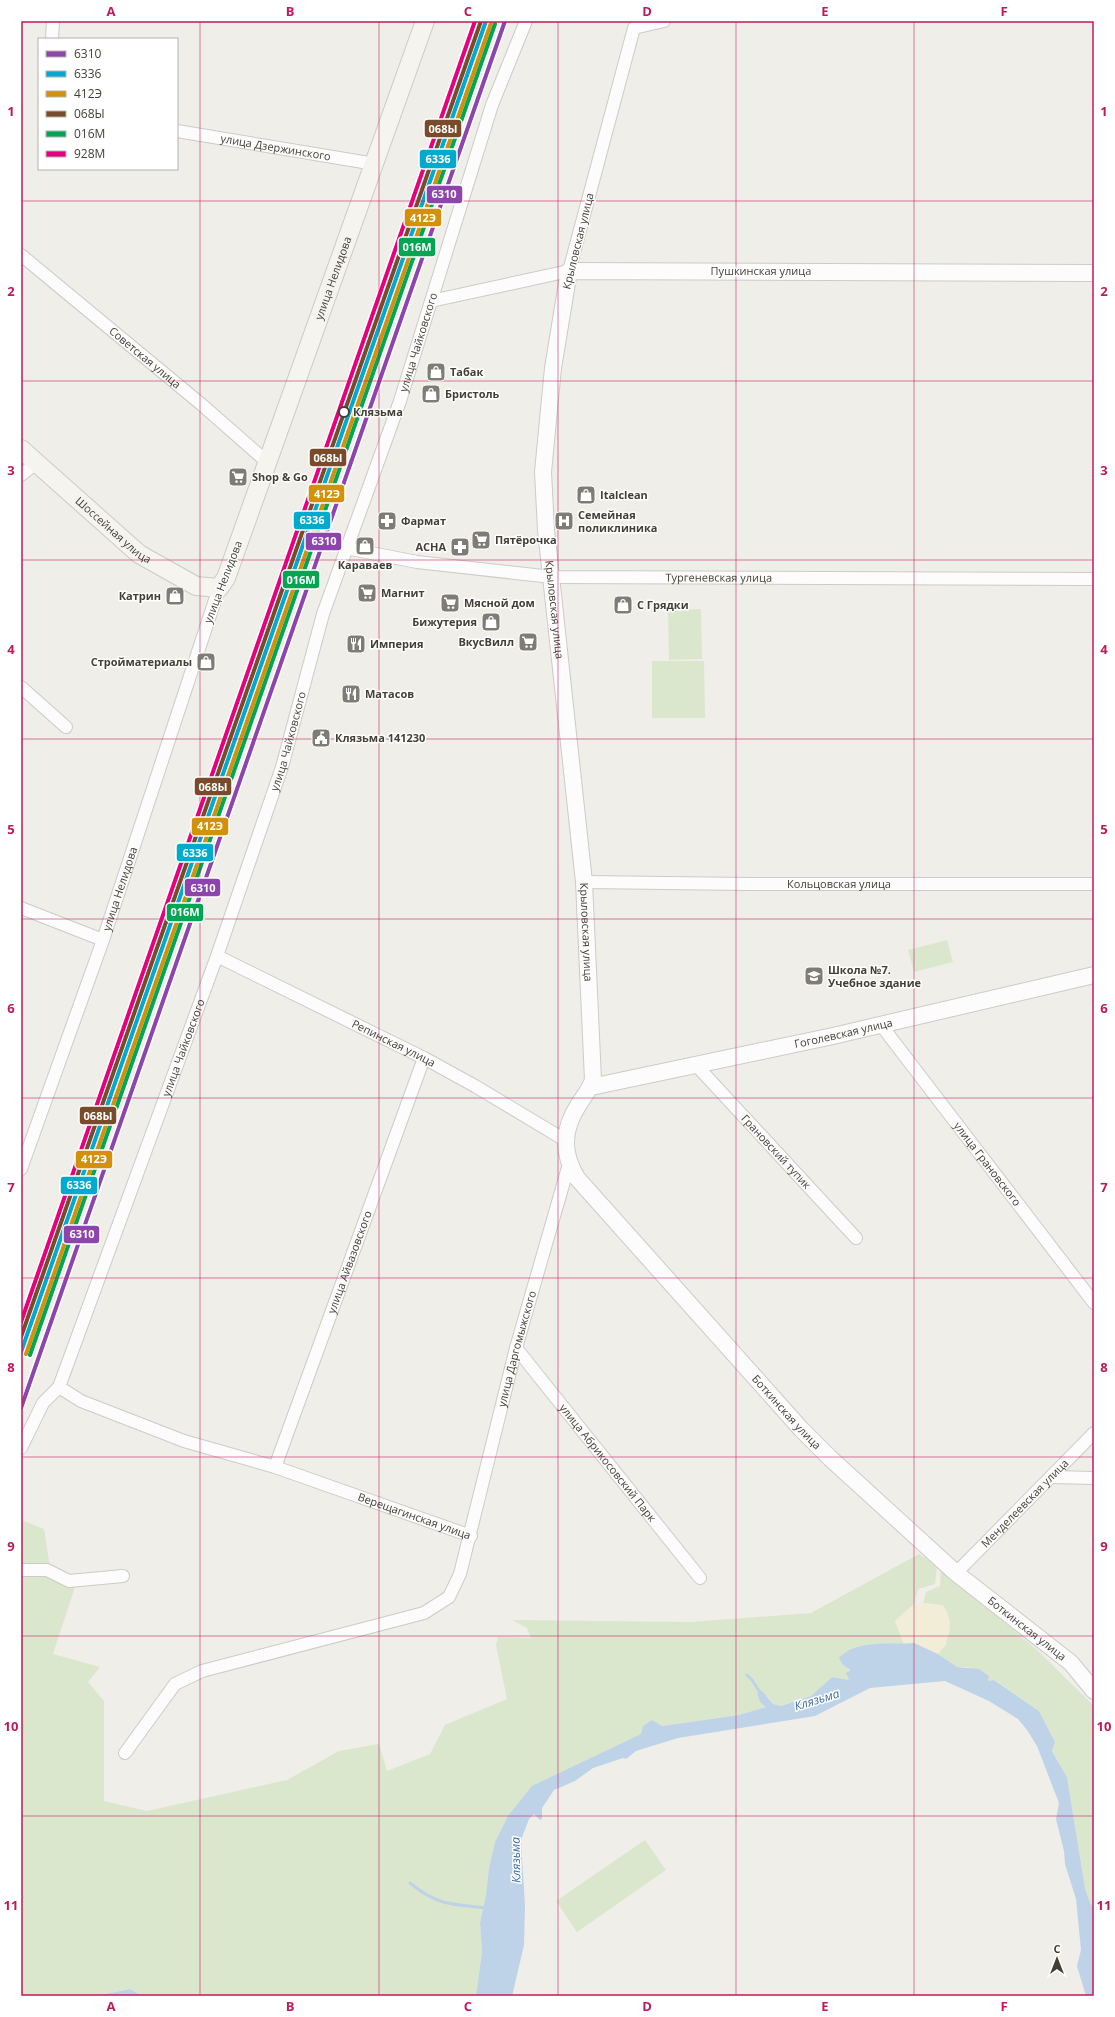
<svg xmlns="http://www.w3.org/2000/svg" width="1115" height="2017" font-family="'Open Sans',sans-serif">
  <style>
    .green { fill: #dae7cc }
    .sand { fill: #f1edd6 }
    .water { fill: #bed3e8 }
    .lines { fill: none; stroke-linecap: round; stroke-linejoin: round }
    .stream { stroke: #bed3e8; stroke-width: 3 }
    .minor-casing { stroke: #cdcbc7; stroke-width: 14 }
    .tertiary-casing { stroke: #cdcbc7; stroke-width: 18 }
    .secondary-casing { stroke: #cdcbc1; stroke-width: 20 }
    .minor { stroke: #fdfcfc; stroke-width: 12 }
    .tertiary { stroke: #fdfcfc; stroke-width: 16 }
    .secondary { stroke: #f5f4ef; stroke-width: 18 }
    .rail-1-casing { stroke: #fff; stroke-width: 7 }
    .rail-2-casing { stroke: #fff; stroke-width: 7 }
    .rail-3-casing { stroke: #fff; stroke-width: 7 }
    .rail-4-casing { stroke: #fff; stroke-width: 7 }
    .rail-5-casing { stroke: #fff; stroke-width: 7 }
    .rail-6-casing { stroke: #fff; stroke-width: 7 }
    .rail-1 { stroke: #8e44ad; stroke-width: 4 }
    .rail-2 { stroke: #00a9ce; stroke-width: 4 }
    .rail-3 { stroke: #d3910b; stroke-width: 4 }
    .rail-4 { stroke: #7a4b2a; stroke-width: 4 }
    .rail-5 { stroke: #00a651; stroke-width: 4 }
    .rail-6 { stroke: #e5007d; stroke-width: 4 }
    .grid { fill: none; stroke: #c2185b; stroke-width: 1; stroke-opacity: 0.55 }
    .stop-dot { fill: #fff; stroke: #433f36; stroke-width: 2 }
    .labels { text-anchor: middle; stroke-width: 3; stroke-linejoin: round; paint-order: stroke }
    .street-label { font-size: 11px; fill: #433f36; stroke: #fff }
    .poi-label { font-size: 11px; font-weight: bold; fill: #433f36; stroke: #fff; text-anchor: start }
    .stop-label { font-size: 11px; font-weight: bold; fill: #433f36; stroke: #fff; text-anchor: start }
    .water-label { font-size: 12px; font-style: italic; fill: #3c6ea3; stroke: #fff }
    .line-badge { stroke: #fff; stroke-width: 1.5 }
    .badge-label { font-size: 11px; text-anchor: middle; font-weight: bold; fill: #fff }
    .neatline { fill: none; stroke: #c2185b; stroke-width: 1.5 }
    .grid-label { font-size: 13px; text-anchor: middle; font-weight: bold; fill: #c2185b }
  </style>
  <rect width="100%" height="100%" fill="#efeee9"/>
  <path class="green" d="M701 609 702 659 669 660 668 610Z
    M652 661H704L705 718H652Z
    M947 940 953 962 914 972 908 950Z
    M21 1520 44 1529 51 1574 75 1587 53 1654 100 1667 88 1682 104 1701V1801L147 1811 287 1780 339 1751 379 1744 387 1771 430 1754 445 1725 507 1699 496 1645 498 1637 531 1638 527 1628 512 1620 691 1622 811 1613 919 1554 937 1566 935 1584 918 1589 914 1604 895 1621 904 1644 862 1646 845 1652 852 1670 849 1680 832 1677 811 1696 781 1706 773 1704 768 1697 757 1693 760 1702 766 1707 739 1715 662 1726 642 1734 602 1753 508 1816 495 1842 489 1868 486 1895 480 1923 482 1952 476 1996H142L130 1989 95 1996H21Z
    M941 1569 1036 1649 1094 1706V1908L1090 1903 1085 1888 1067 1777 1052 1750 1055 1742 1039 1711 995 1680 988 1681 968 1667H957L938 1654 947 1643 923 1604 926 1592 940 1586Z
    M645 1840 666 1870 577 1932 556 1901Z"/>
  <path class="sand" d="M926 1603 943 1605C955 1622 950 1639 938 1654L914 1643 904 1644 895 1621 914 1604Z"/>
  <path class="water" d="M914 1643 938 1654 957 1667 979 1669 989 1676 988 1681 994 1680 1039 1711 1055 1742 1052 1751 1067 1777 1085 1888 1090 1903 1094 1908V1996H1086L1077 1966 1081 1950 1076 1899 1065 1864 1064 1851 1056 1819 1059 1803 1037 1746 1027 1730 1018 1719 989 1701 945 1681 870 1688 815 1716 678 1738 636 1751 626 1759 623 1758 593 1768 575 1781 554 1790 542 1808V1819L540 1820 534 1814 529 1819 521 1840 525 1906 524 1945 512 1996H476L482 1952 480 1923 486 1895 489 1868 495 1842 508 1816 532 1786 641 1734 643 1726 652 1720 662 1726 739 1715 766 1707 760 1702 757 1693 762 1691 773 1704 781 1706 811 1696 832 1677 849 1680 846 1673 851 1670 843 1665 839 1658C855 1639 891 1645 914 1643Z
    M130 1989 142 1996H95Z"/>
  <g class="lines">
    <path class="stream" d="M747 1675 752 1680 761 1694
      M410 1883C438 1906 452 1904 486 1908"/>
    <g class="minor-casing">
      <g id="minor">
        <path d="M52 39 53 21"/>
        <path id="s1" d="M177 131 375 164"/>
        <path id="s2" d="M21 255 201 404 267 462"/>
        <path d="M431 301 569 271 634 28 664 21"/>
        <path d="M21 475 36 463"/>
        <path id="s3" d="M346 548 417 562 552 577 1094 579"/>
        <path d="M21 687 66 727"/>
        <path id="s4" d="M584 882 747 884H1094"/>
        <path d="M21 908 103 940"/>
        <path id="s5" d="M217 956 424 1058 475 1086 565 1140"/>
        <path id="s6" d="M881 1025 1094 1303"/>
        <path id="s7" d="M696 1065 856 1238"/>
        <path id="s8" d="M21 1169 103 940 219 588"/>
        <path id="s9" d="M516 1348 700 1578"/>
        <path id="s10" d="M59 1387 81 1401 184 1441 275 1467 471 1536"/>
        <path id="s11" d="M21 1448 43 1403 59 1387 217 956 282 767 323 614 400 401 492 105 526 21"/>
        <path id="s12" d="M275 1467 424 1058"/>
        <path d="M1051 1477 1094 1478"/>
        <path d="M21 1570H47L69 1581 123 1576"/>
        <path id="s13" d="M956 1573 1094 1433"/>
        <path id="s14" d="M125 1753 175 1684 202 1671 424 1613 449 1597 460 1574 516 1348 569 1164"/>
      </g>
    </g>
    <g class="tertiary-casing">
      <g id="tertiary">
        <path id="s15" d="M1094 273 569 271 553 368 543 472 546 530 584 882 593 1080C590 1089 584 1096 579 1104 562 1130 562 1153 577 1178L801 1429 830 1458 956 1573 1071 1663 1094 1691"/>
        <path id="s16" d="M591 1087 833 1036 1094 975"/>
      </g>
    </g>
    <g class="secondary-casing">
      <g id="secondary">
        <path id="s17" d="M21 449 139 554 196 586 219 588 226 578 425 21"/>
      </g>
    </g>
    <use href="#minor" class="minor"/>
    <use href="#tertiary" class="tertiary"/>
    <use href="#secondary" class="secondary"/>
    <g class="rail-1-casing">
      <path id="rail-1" d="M21 1408 505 21"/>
    </g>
    <g class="rail-2-casing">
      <path id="rail-2" d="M21 1352 486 21"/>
    </g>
    <g class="rail-3-casing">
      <path id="rail-3" d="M26 1354 491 23"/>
    </g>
    <g class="rail-4-casing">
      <path id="rail-4" d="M21 1337 481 21"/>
    </g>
    <g class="rail-5-casing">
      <path id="rail-5" d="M30 1355 495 24"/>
    </g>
    <g class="rail-6-casing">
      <path id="rail-6" d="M21 1322 475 21"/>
    </g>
    <use href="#rail-1" class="rail-1"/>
    <use href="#rail-2" class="rail-2"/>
    <use href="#rail-3" class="rail-3"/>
    <use href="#rail-4" class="rail-4"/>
    <use href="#rail-5" class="rail-5"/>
    <use href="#rail-6" class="rail-6"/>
  </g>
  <path class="grid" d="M200 21V1996M379 21V1996M558 21V1996M736 21V1996M914 21V1996M21 201H1094M21 381H1094M21 560H1094M21 739H1094M21 919H1094M21 1098H1094M21 1278H1094M21 1457H1094M21 1636H1094M21 1816H1094"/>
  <defs>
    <g id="shop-square" transform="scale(1)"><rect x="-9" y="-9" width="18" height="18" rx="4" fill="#7f7c75" stroke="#fff"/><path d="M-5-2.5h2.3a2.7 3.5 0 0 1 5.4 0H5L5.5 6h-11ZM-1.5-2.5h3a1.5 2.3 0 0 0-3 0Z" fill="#fff"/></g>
    <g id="supermarket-square" transform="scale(1)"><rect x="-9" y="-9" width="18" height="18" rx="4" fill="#7f7c75" stroke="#fff"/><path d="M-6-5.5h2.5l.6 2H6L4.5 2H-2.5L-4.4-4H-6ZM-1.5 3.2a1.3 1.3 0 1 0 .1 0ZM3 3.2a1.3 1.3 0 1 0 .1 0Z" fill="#fff"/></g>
    <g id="pharmacy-square" transform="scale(1)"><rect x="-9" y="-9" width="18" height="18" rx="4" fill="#7f7c75" stroke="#fff"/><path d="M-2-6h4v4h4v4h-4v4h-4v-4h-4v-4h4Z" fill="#fff"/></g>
    <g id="hospital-square" transform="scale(1)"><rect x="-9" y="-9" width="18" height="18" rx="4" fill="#7f7c75" stroke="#fff"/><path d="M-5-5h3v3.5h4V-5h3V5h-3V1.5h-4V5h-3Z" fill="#fff"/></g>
    <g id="restaurant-square" transform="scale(1)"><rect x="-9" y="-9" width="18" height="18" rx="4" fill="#7f7c75" stroke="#fff"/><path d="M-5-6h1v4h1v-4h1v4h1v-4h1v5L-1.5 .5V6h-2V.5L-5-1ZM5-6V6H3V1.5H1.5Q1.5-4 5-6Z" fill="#fff"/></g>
    <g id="civic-square" transform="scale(1)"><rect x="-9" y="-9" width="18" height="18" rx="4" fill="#7f7c75" stroke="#fff"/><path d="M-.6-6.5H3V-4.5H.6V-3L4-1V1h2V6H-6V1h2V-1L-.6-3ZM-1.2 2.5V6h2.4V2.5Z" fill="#fff"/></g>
    <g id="school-square" transform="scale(1)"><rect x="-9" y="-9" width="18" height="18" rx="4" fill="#7f7c75" stroke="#fff"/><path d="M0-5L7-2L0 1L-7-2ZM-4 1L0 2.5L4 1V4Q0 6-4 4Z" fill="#fff"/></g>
  </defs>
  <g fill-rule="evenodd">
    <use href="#shop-square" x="436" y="372"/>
    <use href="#shop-square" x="431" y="394"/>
    <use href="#supermarket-square" x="238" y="477"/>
    <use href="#shop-square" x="586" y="495"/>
    <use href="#pharmacy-square" x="387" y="521"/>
    <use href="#hospital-square" x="564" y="521"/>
    <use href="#supermarket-square" x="481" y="540"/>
    <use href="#shop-square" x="365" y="546"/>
    <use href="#pharmacy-square" x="460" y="547"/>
    <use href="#supermarket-square" x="367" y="593"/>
    <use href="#shop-square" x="175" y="596"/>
    <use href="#supermarket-square" x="450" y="603"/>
    <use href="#shop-square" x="623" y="605"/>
    <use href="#shop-square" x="491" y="622"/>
    <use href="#supermarket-square" x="528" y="642"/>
    <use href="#restaurant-square" x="356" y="644"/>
    <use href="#shop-square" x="206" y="662"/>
    <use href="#restaurant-square" x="351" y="694"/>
    <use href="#civic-square" x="321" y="738"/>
    <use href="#school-square" x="814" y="976"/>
  </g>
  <circle class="stop-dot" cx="344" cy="412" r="5"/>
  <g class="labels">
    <g class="street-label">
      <text dy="4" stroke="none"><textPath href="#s1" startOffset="100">улица Дзержинского</textPath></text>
      <text transform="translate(578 241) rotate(-76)" y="4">Крыловская улица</text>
      <text x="761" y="275">Пушкинская улица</text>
      <text dy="4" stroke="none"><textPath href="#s17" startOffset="577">улица Нелидова</textPath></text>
      <text dy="4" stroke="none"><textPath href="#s11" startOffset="1178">улица Чайковского</textPath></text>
      <text dy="4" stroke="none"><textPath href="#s2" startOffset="161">Советская улица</textPath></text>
      <text dy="4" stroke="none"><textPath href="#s17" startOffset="123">Шоссейная улица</textPath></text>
      <text dy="4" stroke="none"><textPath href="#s3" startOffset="375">Тургеневская улица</textPath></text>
      <text transform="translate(223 582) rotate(-69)" y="4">улица Нелидова</text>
      <text dy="4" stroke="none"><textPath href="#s15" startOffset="866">Крыловская улица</textPath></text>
      <text dy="4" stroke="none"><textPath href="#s11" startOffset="758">улица Чайковского</textPath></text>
      <text dy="4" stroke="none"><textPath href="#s4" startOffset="255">Кольцовская улица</textPath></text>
      <text dy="4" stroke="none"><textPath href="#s8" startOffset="297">улица Нелидова</textPath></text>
      <text dy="4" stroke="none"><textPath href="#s15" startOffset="1190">Крыловская улица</textPath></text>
      <text dy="4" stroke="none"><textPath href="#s16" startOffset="258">Гоголевская улица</textPath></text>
      <text dy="4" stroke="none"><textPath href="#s5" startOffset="197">Репинская улица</textPath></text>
      <text dy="4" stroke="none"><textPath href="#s11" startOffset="434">улица Чайковского</textPath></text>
      <text dy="4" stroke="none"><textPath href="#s7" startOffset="118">Грановский тупик</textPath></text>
      <text dy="4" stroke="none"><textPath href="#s6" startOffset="175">улица Грановского</textPath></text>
      <text dy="4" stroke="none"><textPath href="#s12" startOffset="218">улица Айвазовского</textPath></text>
      <text dy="4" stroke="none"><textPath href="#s14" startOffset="632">улица Даргомыжского</textPath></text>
      <text dy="4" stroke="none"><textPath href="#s15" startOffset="1759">Боткинская улица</textPath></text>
      <text dy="4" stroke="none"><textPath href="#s9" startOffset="147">улица Абрикосовский Парк</textPath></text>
      <text dy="4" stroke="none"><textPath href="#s13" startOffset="98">Менделеевская улица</textPath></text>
      <text dy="4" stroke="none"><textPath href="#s10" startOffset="379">Верещагинская улица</textPath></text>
      <text dy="4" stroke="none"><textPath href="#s15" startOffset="2083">Боткинская улица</textPath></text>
    </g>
    <g class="poi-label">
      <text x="450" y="376">Табак</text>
      <text x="445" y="398">Бристоль</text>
      <text x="252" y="481">Shop &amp; Go</text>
      <text x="600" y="499">Italclean</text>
      <text x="578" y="519">Семейная<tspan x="578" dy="13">поликлиника</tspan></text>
      <text x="401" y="525">Фармат</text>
      <text x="495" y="544">Пятёрочка</text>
      <text x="446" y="551" text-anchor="end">АСНА</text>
      <text x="365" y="569" text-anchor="middle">Караваев</text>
      <text x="381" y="597">Магнит</text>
      <text x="161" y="600" text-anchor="end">Катрин</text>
      <text x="464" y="607">Мясной дом</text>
      <text x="637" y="609">С Грядки</text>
      <text x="477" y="626" text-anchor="end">Бижутерия</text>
      <text x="514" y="646" text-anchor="end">ВкусВилл</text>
      <text x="370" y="648">Империя</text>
      <text x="192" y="666" text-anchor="end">Стройматериалы</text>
      <text x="365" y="698">Матасов</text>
      <text x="335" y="742">Клязьма 141230</text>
      <text x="828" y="974">Школа №7.<tspan x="828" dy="13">Учебное здание</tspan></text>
    </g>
    <g class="stop-label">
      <text x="353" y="416">Клязьма</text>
    </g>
    <g class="water-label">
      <text transform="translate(817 1700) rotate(-17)" y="4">Клязьма</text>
      <text transform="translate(516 1860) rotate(-91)" y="4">Клязьма</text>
    </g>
  </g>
  <g class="line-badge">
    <rect x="424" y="119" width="38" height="19" rx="4" fill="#7a4b2a"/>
    <rect x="419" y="149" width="38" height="20" rx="4" fill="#00a9ce"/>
    <rect x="426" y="185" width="37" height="19" rx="4" fill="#8e44ad"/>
    <rect x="404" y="208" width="38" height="19" rx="4" fill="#d3910b"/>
    <rect x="398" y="237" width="38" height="20" rx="4" fill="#00a651"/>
    <rect x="309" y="448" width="38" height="19" rx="4" fill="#7a4b2a"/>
    <rect x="308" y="484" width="37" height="19" rx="4" fill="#d3910b"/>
    <rect x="293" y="511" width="38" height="19" rx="4" fill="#00a9ce"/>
    <rect x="305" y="532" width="37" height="19" rx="4" fill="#8e44ad"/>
    <rect x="282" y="570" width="38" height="19" rx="4" fill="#00a651"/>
    <rect x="194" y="777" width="38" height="19" rx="4" fill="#7a4b2a"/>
    <rect x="191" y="817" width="38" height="19" rx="4" fill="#d3910b"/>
    <rect x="176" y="843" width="38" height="19" rx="4" fill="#00a9ce"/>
    <rect x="184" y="878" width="37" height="19" rx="4" fill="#8e44ad"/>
    <rect x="166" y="903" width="38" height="19" rx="4" fill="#00a651"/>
    <rect x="79" y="1106" width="38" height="19" rx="4" fill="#7a4b2a"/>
    <rect x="75" y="1150" width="38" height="19" rx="4" fill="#d3910b"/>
    <rect x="60" y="1176" width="38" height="19" rx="4" fill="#00a9ce"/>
    <rect x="63" y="1225" width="37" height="19" rx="4" fill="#8e44ad"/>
  </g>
  <g class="badge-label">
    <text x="443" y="133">068Ы</text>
    <text x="438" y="163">6336</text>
    <text x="444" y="198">6310</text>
    <text x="423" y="222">412Э</text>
    <text x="417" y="251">016М</text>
    <text x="328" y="462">068Ы</text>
    <text x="327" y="498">412Э</text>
    <text x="312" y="524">6336</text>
    <text x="324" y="545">6310</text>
    <text x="301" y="584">016М</text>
    <text x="213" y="791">068Ы</text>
    <text x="210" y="830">412Э</text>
    <text x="195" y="857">6336</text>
    <text x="203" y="892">6310</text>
    <text x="185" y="916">016М</text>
    <text x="98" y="1120">068Ы</text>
    <text x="94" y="1163">412Э</text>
    <text x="79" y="1189">6336</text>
    <text x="82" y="1238">6310</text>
  </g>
  <rect width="1115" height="2017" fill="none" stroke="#ffffff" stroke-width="44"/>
  <rect x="38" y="38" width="140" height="132" fill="#ffffff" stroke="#b4b2af"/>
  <rect x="46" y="51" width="20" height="6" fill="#8e44ad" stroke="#b4b2af"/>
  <text x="74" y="58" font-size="12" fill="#433f36">6310</text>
  <rect x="46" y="71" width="20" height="6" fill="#00a9ce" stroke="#b4b2af"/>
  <text x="74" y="78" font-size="12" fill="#433f36">6336</text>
  <rect x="46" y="91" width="20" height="6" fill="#d3910b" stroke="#b4b2af"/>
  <text x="74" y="98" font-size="12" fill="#433f36">412Э</text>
  <rect x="46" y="111" width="20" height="6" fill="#7a4b2a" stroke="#b4b2af"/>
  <text x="74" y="118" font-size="12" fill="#433f36">068Ы</text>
  <rect x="46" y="131" width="20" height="6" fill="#00a651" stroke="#b4b2af"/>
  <text x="74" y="138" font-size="12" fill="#433f36">016М</text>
  <rect x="46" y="151" width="20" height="6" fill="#e5007d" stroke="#b4b2af"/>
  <text x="74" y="158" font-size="12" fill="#433f36">928М</text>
  <g transform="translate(1057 1959)" stroke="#ffffff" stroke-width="3" paint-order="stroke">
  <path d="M0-3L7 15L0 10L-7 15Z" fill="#433f36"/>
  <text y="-6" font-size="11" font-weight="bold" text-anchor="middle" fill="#433f36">С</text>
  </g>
  <rect x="22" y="22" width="1071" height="1973" class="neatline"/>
  <g class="grid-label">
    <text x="111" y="16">A</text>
    <text x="290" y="16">B</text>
    <text x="468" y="16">C</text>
    <text x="647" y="16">D</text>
    <text x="825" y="16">E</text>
    <text x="1004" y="16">F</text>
    <text x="11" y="116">1</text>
    <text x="1104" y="116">1</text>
    <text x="11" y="296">2</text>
    <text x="1104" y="296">2</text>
    <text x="11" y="475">3</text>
    <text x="1104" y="475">3</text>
    <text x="11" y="654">4</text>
    <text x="1104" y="654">4</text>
    <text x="11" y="834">5</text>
    <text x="1104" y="834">5</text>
    <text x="11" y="1013">6</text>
    <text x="1104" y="1013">6</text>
    <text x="11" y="1192">7</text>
    <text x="1104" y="1192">7</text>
    <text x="11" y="1372">8</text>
    <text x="1104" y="1372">8</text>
    <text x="11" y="1551">9</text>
    <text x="1104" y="1551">9</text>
    <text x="11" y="1731">10</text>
    <text x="1104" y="1731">10</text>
    <text x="11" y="1910">11</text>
    <text x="1104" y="1910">11</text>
    <text x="111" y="2011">A</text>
    <text x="290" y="2011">B</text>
    <text x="468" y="2011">C</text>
    <text x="647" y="2011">D</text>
    <text x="825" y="2011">E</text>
    <text x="1004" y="2011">F</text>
  </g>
</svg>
